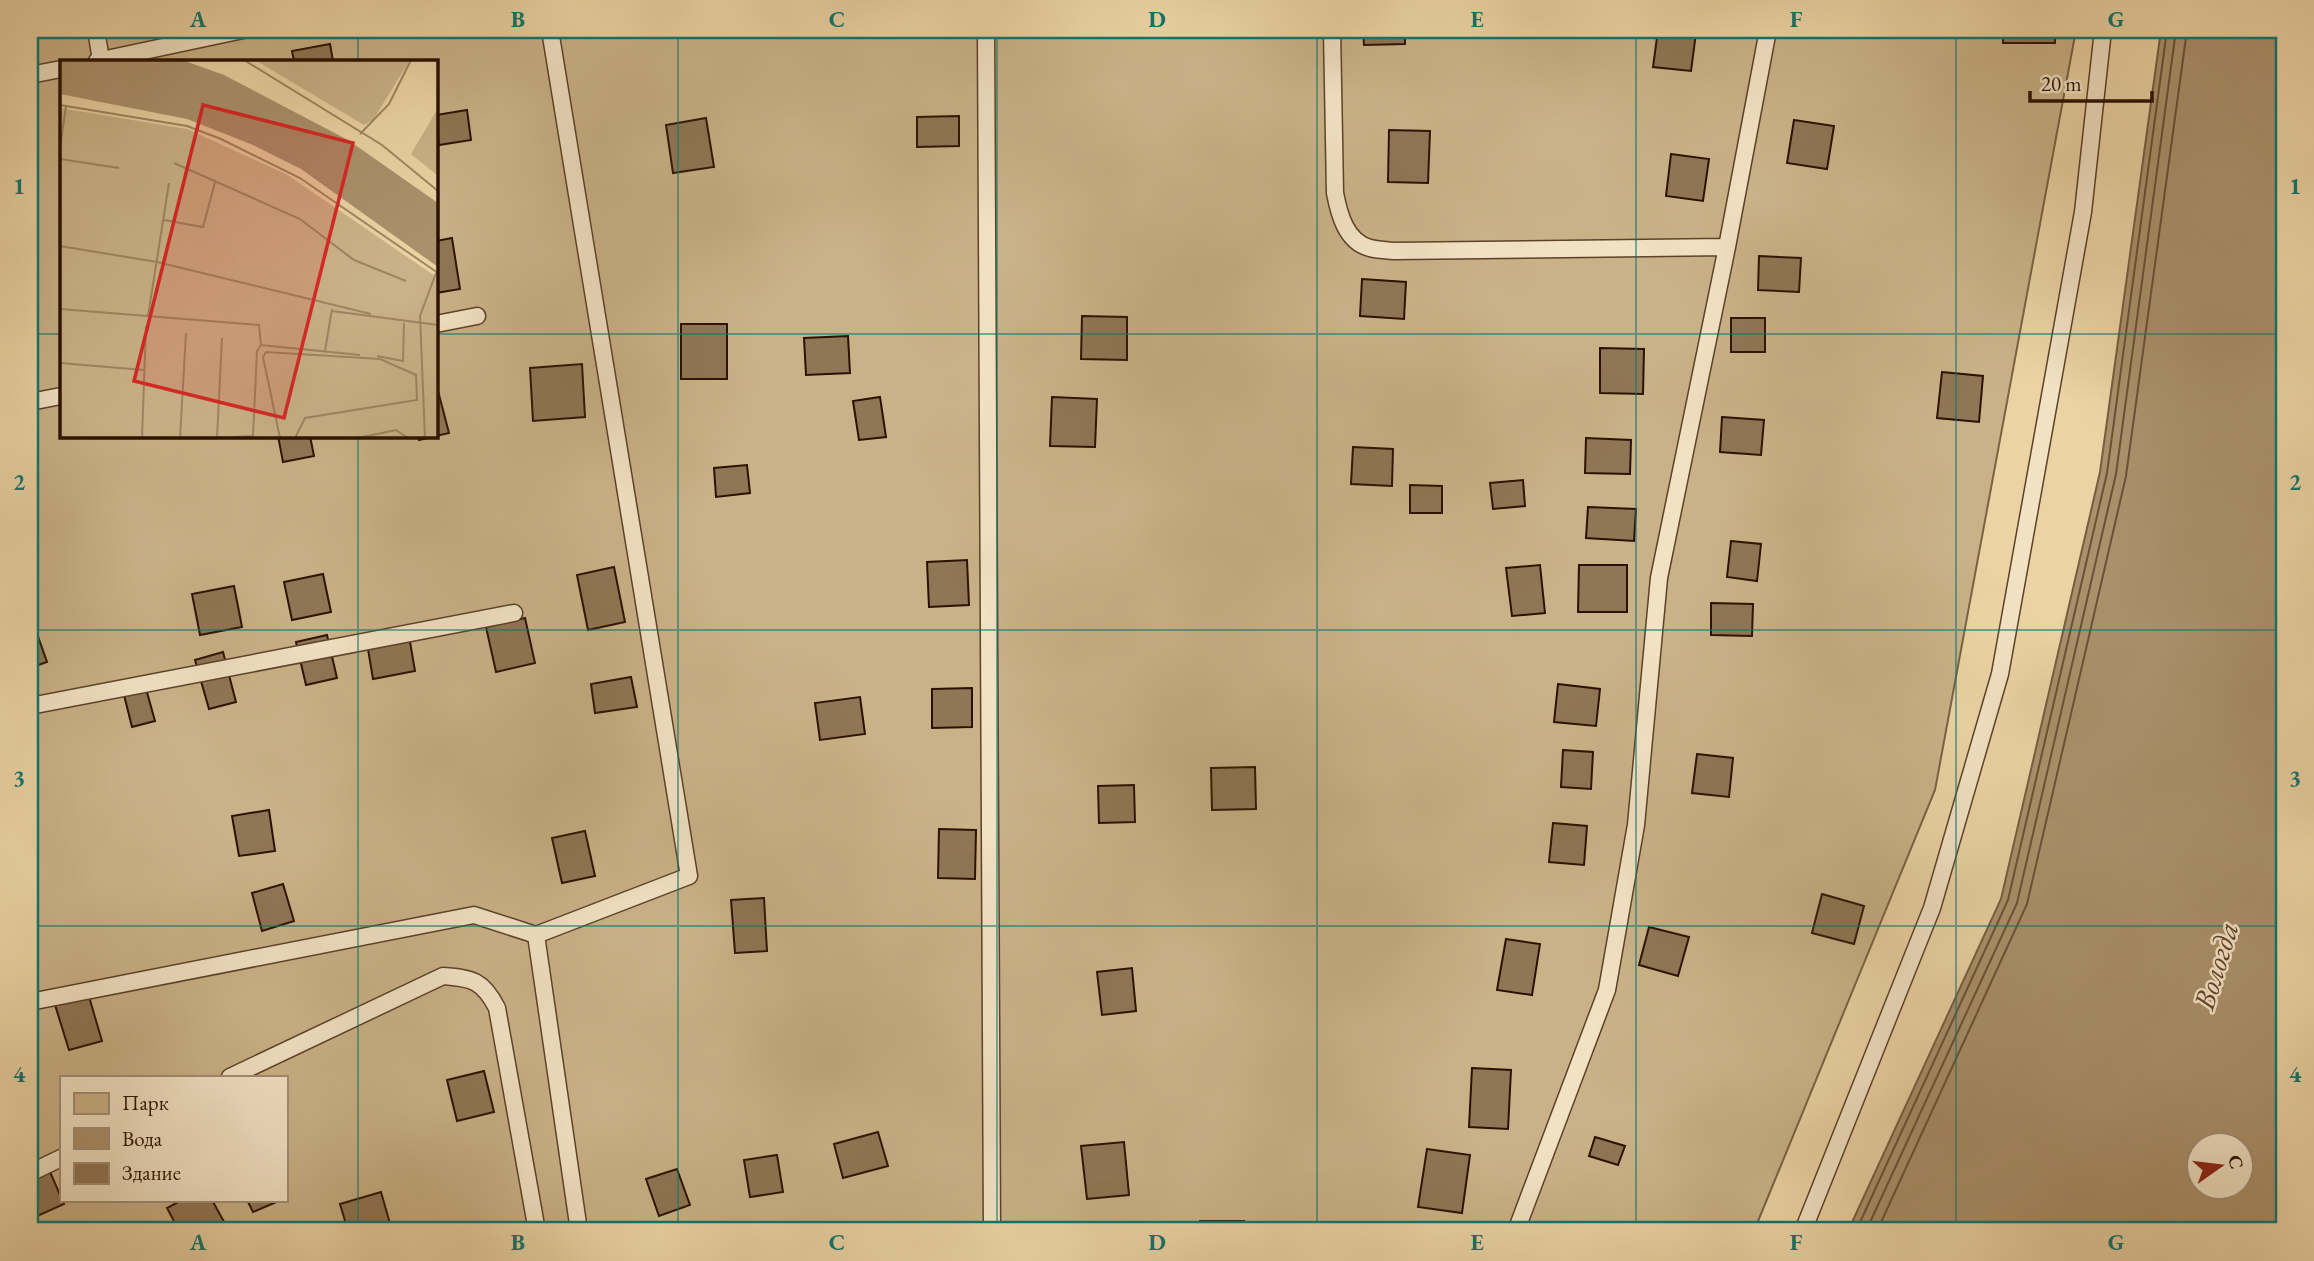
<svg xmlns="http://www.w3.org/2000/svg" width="2314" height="1261" font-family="'EB Garamond',serif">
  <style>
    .green { fill: #cab288; stroke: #7a6244; stroke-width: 2; fill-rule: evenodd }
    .water { fill: #aa916c; stroke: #775e41; stroke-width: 2; fill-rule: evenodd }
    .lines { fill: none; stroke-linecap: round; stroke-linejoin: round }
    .shore { stroke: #6a5236; stroke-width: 2 }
    .building { fill: #8f7655; stroke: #2b1200; stroke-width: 2 }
    .lane-casing { stroke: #5b4229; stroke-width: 19 }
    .lane { stroke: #f2e2c4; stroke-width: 16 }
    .grid { fill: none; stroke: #0f766e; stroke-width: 2; stroke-opacity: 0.55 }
    .labels { text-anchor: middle; stroke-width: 5; stroke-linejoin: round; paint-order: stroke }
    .water-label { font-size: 30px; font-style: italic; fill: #5e452b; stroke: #f2e2c4 }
    .inset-road { fill: none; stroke: #9e8662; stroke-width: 2 }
    .view { fill: #d62828; fill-opacity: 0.15; stroke: #d62828; stroke-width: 3.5 }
    .inset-edge { fill: none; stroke: #2b1200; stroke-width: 3.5 }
    .neatline { fill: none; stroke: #0f766e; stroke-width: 2.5 }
    .grid-label { font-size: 23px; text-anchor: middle; font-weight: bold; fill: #0f766e }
  </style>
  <rect width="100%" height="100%" fill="#ebd3a4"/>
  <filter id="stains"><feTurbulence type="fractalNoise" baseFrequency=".00286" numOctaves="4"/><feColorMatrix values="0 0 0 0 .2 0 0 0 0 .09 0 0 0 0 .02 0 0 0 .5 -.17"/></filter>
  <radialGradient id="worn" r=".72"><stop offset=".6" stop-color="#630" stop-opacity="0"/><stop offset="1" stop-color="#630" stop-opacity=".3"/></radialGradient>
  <path class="green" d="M30 30H2076L1935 790 1754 1231H30ZM61 61H436V436H61ZM61 1077H285V1200H61Z"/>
  <path class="water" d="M2161 30H2284V1231H1848L2001 899 2100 472ZM2198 1146H2240V1188H2198Z"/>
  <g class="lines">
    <path class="shore" d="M1856 1231 2008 900 2107 473 2167 30
      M1866 1231 2017 903 2116 474 2176 30
      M1877 1231 2027 904 2126 476 2187 30"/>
  </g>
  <path class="building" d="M1363 30H1405V44L1364 45Z
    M1658 30 1696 33 1691 71 1653 67Z
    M2003 30H2055V43H2003Z
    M330 44 333 61H294L292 51Z
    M467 110 471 140 439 145 436 115Z
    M959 116V146L917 147V117Z
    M706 118 714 167 673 173 666 125Z
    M1794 120 1834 126 1827 169 1787 163Z
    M1389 130 1430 131 1428 183 1388 182Z
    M1671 154 1709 159 1703 201 1666 196Z
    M452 238 460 289 436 293V241Z
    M1759 256 1801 258 1799 292 1758 290Z
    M1362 279 1406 282 1404 319 1360 316Z
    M1082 316 1127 317V360L1081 359Z
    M1731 318H1765V352H1731Z
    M681 324H727V379H681Z
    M848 336 850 373 806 375 804 338Z
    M1600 348 1644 349 1643 394 1600 393Z
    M582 364 585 417 533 421 530 368Z
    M1942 372 1983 376 1979 422 1937 418Z
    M436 391H438L449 433 419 440 418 436H436Z
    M880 397 886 437 859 440 853 401Z
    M1052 397 1097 399 1095 447 1050 446Z
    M1722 417 1764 420 1761 455 1720 452Z
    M278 436H310L314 456 283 462Z
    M1586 438 1631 440 1630 474 1585 473Z
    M1353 447 1393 449 1392 486 1351 484Z
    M747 465 750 493 716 497 714 468Z
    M1523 480 1525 506 1493 509 1490 483Z
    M1410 485 1442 486V513H1410Z
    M1588 507 1636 509 1634 541 1586 538Z
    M1731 541 1761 544 1757 581 1727 577Z
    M967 560 969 605 929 607 927 562Z
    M1540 565 1545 613 1512 616 1506 568Z
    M1579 565H1627V612H1578Z
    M614 567 625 622 588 630 577 575Z
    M323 574 331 612 292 620 284 582Z
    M234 586 242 627 200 635 192 594Z
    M1711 603 1753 604 1752 636 1711 635Z
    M525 618 535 663 496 672 486 627Z
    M35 628 47 662 30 668V630Z
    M327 635 337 678 306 685 296 642Z
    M409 636 415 671 373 679 367 643Z
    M223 652 236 702 209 709 195 660Z
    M631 677 637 707 595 713 591 684Z
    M1558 684 1600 689 1596 726 1554 722Z
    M145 685 155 721 132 727 123 691Z
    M972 688V727L932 728V689Z
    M860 697 865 734 820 740 815 703Z
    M1563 750 1593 752 1591 789 1561 787Z
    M1697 754 1733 758 1729 797 1692 793Z
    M1255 767 1256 809 1212 810 1211 768Z
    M1134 785 1135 822 1099 823 1098 786Z
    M269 810 275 851 239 856 232 816Z
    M1553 823 1587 826 1584 865 1549 862Z
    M939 829 976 830 975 879 938 878Z
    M585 831 595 876 562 883 552 838Z
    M283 884 294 921 262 931 252 893Z
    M1822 894 1864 906 1854 944 1812 933Z
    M764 898 767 951 735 953 731 900Z
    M1649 927 1689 937 1678 976 1639 965Z
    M1506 939 1540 944 1532 995 1497 990Z
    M1132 968 1136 1011 1102 1015 1097 972Z
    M85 983 102 1041 69 1050 51 992Z
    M1472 1068 1511 1070 1508 1129 1469 1127Z
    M484 1071 494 1112 457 1121 447 1080Z
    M878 1132 888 1166 843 1178 834 1144Z
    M1595 1137 1625 1146 1618 1165 1589 1156Z
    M1124 1142 1129 1195 1087 1199 1081 1146Z
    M1427 1149 1470 1155 1462 1213 1418 1207Z
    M777 1155 783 1192 750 1197 744 1160Z
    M44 1158 64 1204 33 1218 30 1211V1165Z
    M677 1169 690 1205 659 1216 646 1179Z
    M381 1192 391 1227 376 1231H348L340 1204Z
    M182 1200H212L228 1229 223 1231H179L167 1208Z
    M247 1200H281L253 1212Z
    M1200 1221H1244V1231H1200Z"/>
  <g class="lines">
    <g class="lane-casing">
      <path id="lane" d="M96 30 101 60
        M550 30 689 876 536 935 579 1231
        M986 30 992 1231
        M1332 30 1335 193C1339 214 1346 242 1370 248 1377 250 1386 250 1394 251L1727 247
        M97 61 243 30
        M30 75 61 69
        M436 324 477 316
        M30 402 61 396
        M30 706 514 613
        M30 1002 474 915 536 935
        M230 1077 443 976C473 978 483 981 497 1008L537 1231
        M30 1173 61 1158
        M1516 1231 1607 990 1636 825 1659 578 1727 247 1768 30
        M1803 1231 1932 908 2000 674 2083 212 2103 30"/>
    </g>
    <use href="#lane" class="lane"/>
  </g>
  <path class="grid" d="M358 30V61M678 30V1231M997 30V1231M1317 30V1231M1636 30V1231M1956 30V1231M30 334H61M436 334H2284M358 436V1231M30 630H2284M30 926H2284"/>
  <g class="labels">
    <g class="water-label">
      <text transform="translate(2216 966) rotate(-73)" y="10">Вологда</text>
    </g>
  </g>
  <g transform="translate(60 60)">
    <rect width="378" height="378" fill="#ebd3a4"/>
    <path d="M195 0H350L313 60 304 65ZM0 48 127 69 226 114 378 218V378H0ZM378 48V116L351 94Z" fill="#cab288"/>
    <path d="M0 0H122L164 15 288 80 378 143V207L241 109 193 85 127 59 0 34Z" fill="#aa916c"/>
    <path class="inset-road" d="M184 0 322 85 378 131M0 45 127 66 161 79 240 118 378 213M300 74 329 44 351 0M0 88 6 46M0 99 59 108M114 103 240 159 294 200 346 221M104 160 143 167 155 122M0 186 97 202 311 254M0 249 199 265 201 285 300 295M272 251 378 265M88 256 109 123M265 291 272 249M317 296 343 301 344 263M0 303 84 310M82 378 86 266M120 378 126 273M154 378 193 376 197 291 201 285M157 378 162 278M220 378 203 297 206 292 320 299 356 315 357 340 245 358 235 378M298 378 336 370 348 378M365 378 360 256 376 213"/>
    <path class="view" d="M143 45 293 83 224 358 74 321Z"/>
    <rect width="378" height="378" class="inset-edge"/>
  </g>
  <rect width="2314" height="1261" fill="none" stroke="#ebd3a4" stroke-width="77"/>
  <rect x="60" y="1076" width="228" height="126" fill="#f2e2c4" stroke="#a28f76" stroke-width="2"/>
  <rect x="74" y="1093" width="35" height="21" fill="#cab288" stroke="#a28f76" stroke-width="2"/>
  <text x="122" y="1110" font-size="21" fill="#2b1200">Парк</text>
  <rect x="74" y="1128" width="35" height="21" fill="#aa916c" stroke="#a28f76" stroke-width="2"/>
  <text x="122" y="1146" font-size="21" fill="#2b1200">Вода</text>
  <rect x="74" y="1163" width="35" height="21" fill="#8f7655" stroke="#a28f76" stroke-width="2"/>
  <text x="122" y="1180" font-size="21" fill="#2b1200">Здание</text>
  <g transform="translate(2220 1166) rotate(76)"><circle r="33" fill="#f2e2c4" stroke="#a28f76" stroke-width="2"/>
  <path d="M0-5L12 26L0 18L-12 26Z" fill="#8f2418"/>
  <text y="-10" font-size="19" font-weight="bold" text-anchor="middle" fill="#2b1200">С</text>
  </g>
  <path d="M2030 91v10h122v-10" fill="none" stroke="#2b1200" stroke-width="3.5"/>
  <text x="2041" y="91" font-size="21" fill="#2b1200" stroke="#f2e2c4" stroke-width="5" paint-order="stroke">20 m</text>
  <rect x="38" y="38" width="2238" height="1184" class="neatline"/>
  <g class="grid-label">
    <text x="198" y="27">A</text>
    <text x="518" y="27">B</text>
    <text x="837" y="27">C</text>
    <text x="1157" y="27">D</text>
    <text x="1477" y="27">E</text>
    <text x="1796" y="27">F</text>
    <text x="2116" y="27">G</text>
    <text x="19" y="194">1</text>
    <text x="2295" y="194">1</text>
    <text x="19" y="490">2</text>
    <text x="2295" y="490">2</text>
    <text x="19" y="786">3</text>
    <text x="2295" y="786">3</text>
    <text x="19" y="1082">4</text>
    <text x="2295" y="1082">4</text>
    <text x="198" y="1250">A</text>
    <text x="518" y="1250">B</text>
    <text x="837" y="1250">C</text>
    <text x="1157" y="1250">D</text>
    <text x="1477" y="1250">E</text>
    <text x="1796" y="1250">F</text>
    <text x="2116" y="1250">G</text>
  </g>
  <rect width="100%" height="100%" filter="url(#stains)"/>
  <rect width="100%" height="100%" fill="url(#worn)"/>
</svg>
